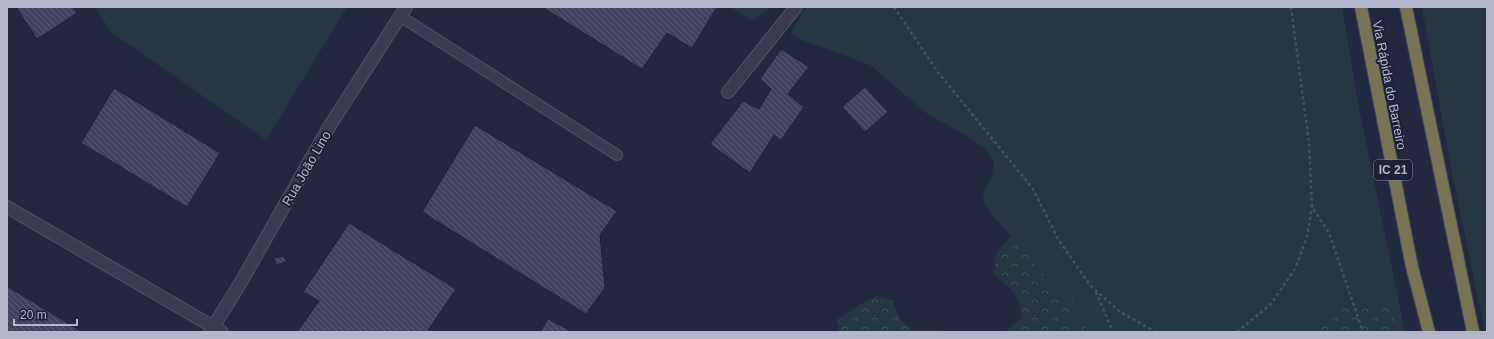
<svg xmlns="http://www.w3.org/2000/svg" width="1494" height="339" font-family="Helvetica,sans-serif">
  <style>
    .green { fill: #253742 }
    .forest { fill: url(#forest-crowns) }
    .building { fill: url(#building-back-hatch); stroke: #1f2238 }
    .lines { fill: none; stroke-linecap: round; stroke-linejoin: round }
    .lane-casing { stroke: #505368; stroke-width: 12 }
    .street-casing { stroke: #505368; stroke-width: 14 }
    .highway-casing { stroke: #404358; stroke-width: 14 }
    .path { stroke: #41535c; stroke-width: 2.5; stroke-dasharray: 3 3; stroke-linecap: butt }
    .lane { stroke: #383b51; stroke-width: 10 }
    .street { stroke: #383b51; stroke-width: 12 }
    .highway { stroke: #777354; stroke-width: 12 }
    .labels { text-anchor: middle; stroke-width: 4; stroke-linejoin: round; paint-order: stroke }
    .shield { fill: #1d2036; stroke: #878a9e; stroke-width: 1 }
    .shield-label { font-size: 12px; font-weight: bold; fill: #b4b7cb }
    .street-label { font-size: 13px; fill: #b4b7cb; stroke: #1d2036 }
  </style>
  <defs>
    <pattern id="forest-crowns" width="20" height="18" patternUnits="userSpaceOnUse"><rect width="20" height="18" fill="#253742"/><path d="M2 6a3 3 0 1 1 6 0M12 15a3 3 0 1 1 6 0" fill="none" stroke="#42525c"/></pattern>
    <pattern id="building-back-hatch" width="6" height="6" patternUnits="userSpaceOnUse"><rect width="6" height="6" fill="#3d435f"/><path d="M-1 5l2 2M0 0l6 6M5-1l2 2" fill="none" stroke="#575c75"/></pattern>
  </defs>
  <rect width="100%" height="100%" fill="#232841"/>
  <path class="green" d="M95 7H347L266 140 111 32Z
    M731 7H772L752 21Z
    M806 7H1342L1360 113 1405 332H1393L1394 327 1386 303 1361 309 1349 304 1327 313 1311 332H1090L1085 327 1070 321 1077 304 1058 292 985 206 983 194 992 176 994 160 984 148 964 134 926 113 870 65 797 38 791 33Z
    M1422 7H1487V332H1485L1452 174Z"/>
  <path class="forest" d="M1011 236 1058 292 1077 304 1070 321 1085 327 1090 332H1006L1022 317C1018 293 1013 290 994 275L996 253Z
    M876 296 892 300 900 319 912 330H938L940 332H839L837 320 859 305Z
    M1386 303 1393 313V332H1311L1327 313 1341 306 1349 304 1361 309Z"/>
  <path class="building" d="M16 7H72L77 13 37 39Z
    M542 7H717L692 48 667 33 642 69Z
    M781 49 809 67 788 94 804 107 781 140 774 135 750 173 710 144 743 101 759 109 771 89 760 79Z
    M865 87 888 112 865 132 842 107Z
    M114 88 220 153 187 207 81 143Z
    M475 125 617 211 600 235 605 288 586 314 422 212Z
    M349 223 456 289 427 332H297L319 301 303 292Z
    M284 256 286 262 276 265 274 258Z
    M7 286 82 332H7Z
    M548 319 569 330 568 332H540Z"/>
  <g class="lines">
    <g class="lane-casing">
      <path id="lane" d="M400 16 617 155"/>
    </g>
    <g class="street-casing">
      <path id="street" d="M728 92 796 7
        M7 207 222 332
        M210 332 241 282 329 127 406 7"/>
    </g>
    <g class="highway-casing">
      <path id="highway" d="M1361 7 1412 267 1429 332
        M1406 7 1473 332"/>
    </g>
    <path class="path" d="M894 7 937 71 1033 189 1058 239 1090 285 1120 312 1156 332
      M1291 7 1309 143 1312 207 1329 233 1363 332
      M1096 292 1113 332
      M1237 332 1271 304 1295 269 1307 237 1312 207"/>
    <use href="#lane" class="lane"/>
    <use href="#street" class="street"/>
    <use href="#highway" class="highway"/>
  </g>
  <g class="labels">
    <rect class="shield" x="1374" y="160" width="38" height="20" rx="3"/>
    <g class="shield-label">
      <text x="1393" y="174">IC 21</text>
    </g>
    <g class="street-label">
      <text transform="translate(1390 85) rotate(79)" y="5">Via Rápida do Barreiro</text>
      <text transform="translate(306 168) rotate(-60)" y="5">Rua João Lino</text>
    </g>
  </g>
  <rect width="1494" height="339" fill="none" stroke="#b4b7cb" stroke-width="16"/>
  <path d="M14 319v6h63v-6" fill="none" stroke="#b4b7cb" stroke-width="2"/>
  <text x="20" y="319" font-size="12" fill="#b4b7cb" stroke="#1d2036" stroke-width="3" paint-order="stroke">20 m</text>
</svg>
